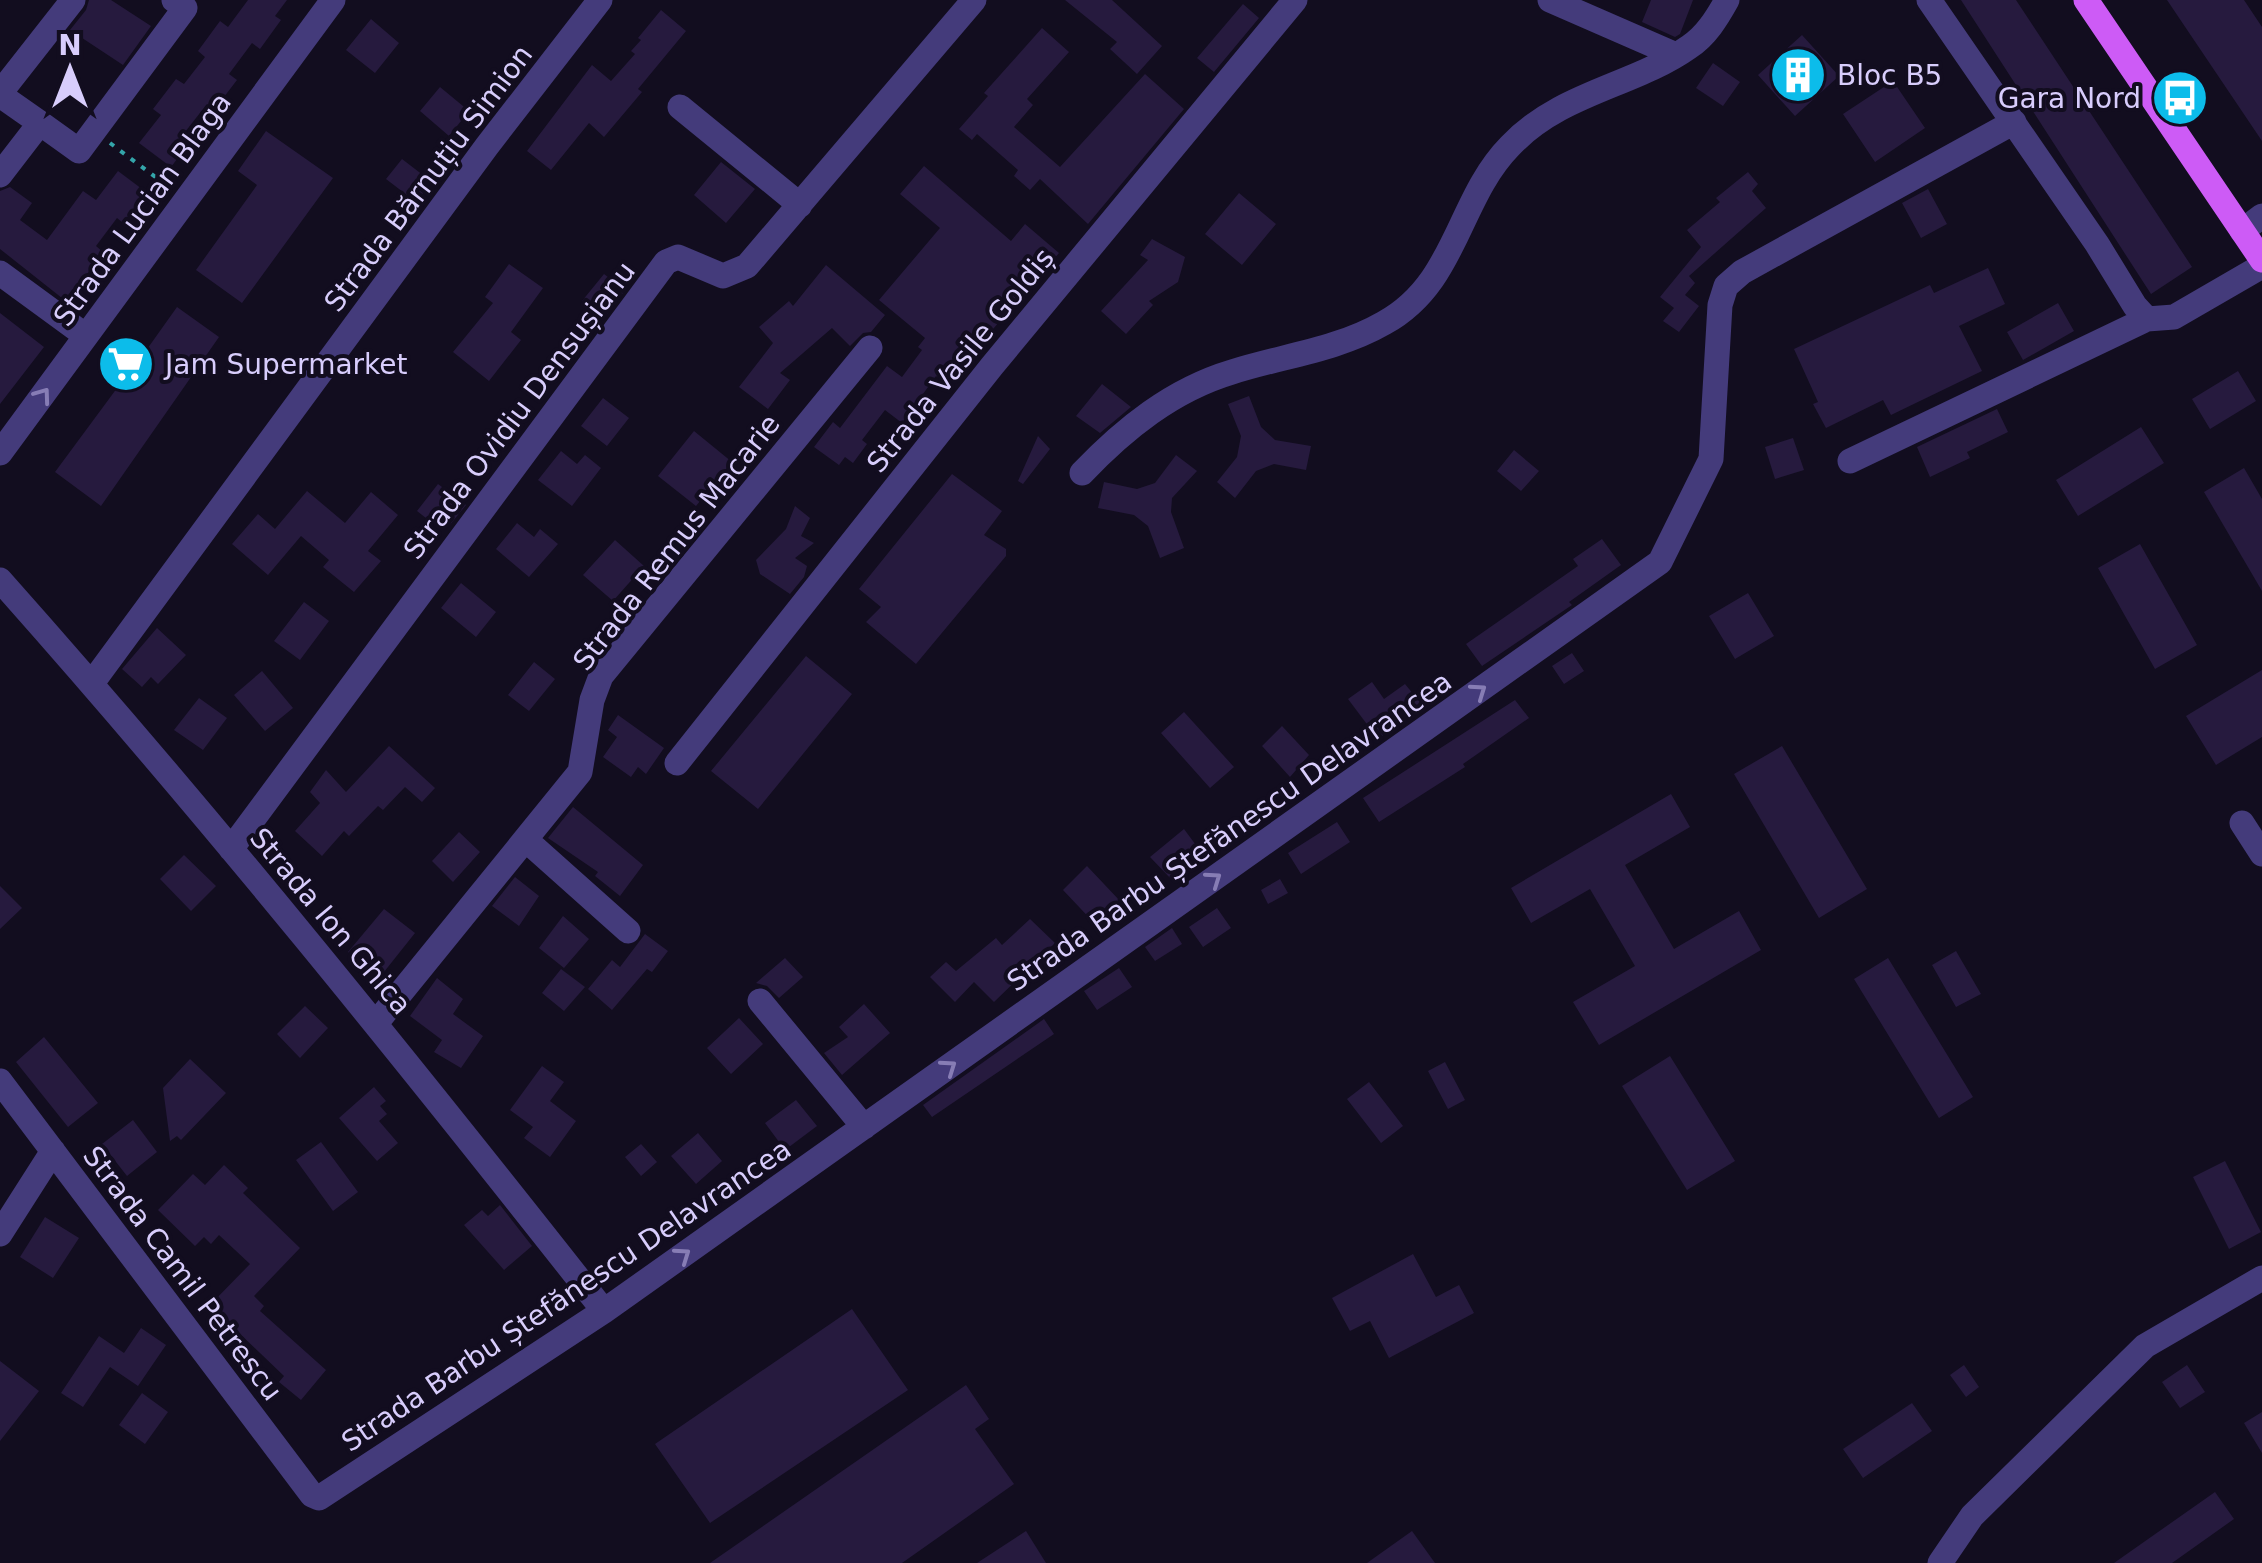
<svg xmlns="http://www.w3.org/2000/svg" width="2262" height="1563" font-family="'DejaVu Sans',sans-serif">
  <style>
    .building { fill: #261a3e }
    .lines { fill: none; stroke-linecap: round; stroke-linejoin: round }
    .path { stroke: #34a5aa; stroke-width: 4; stroke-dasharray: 5 8; stroke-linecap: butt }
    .minor { stroke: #443b7b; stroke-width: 25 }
    .major { stroke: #cd5bf6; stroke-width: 25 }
    .oneway { stroke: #877db5 }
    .labels { text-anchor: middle; stroke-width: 8; stroke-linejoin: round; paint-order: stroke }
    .poi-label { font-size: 28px; fill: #d8cdfc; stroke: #120d1f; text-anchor: start }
    .street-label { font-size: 28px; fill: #d8cdfc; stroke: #120d1f }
  </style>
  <rect width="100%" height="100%" fill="#120d1f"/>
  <path class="building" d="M89 0H111L151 26 123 65 70 30 86 10Z
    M248 0H287L275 16 281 20 260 49 252 43 229 74 237 80 214 110 207 104 185 132 193 138 171 167 139 143 161 115 153 109 176 79 184 84 205 57 198 51 220 21 228 27Z
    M1065 0H1112L1162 46 1137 74 1110 49 1117 42Z
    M1651 0H1693L1680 34 1675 37 1642 22Z
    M1961 0H2016L2192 267 2151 294Z
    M2167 0H2244L2262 27V141Z
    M1243 4 1259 18 1214 72 1197 58Z
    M661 10 686 31 638 89 642 92 604 137 589 123 551 170 527 151 592 65 611 81 635 54 631 51 641 40 638 38Z
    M371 19 399 43 375 73 346 50Z
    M1042 28 1069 52 1027 99 1033 105 1014 127 1060 167 1145 74 1184 109 1088 224 1040 179 1030 190 1014 176 1018 170 977 134 972 140 959 129 988 96 984 93Z
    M1802 35 1839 76 1795 116 1758 75Z
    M1713 63 1740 82 1723 106 1696 88Z
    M1893 81 1925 128 1875 162 1843 114Z
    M440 87 469 111 449 136 420 111Z
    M266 131 333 178 242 303 196 270 257 185 238 171Z
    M402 159 432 182 416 202 386 179Z
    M721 162 755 189 726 223 694 195Z
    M924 166 1011 241 1025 224 1059 253 980 344 950 386 936 376 902 423 885 410 862 440 867 444 853 463 845 457 839 465 814 447 833 422 840 428 887 366 902 377 922 350 918 347 925 338 879 300 940 228 900 194Z
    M118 171 146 192 123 223 117 218 96 246 103 252 67 302 0 249V191L10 187 32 203 20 220 47 240 83 191 96 200Z
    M1748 172 1758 184 1752 191 1766 208 1689 276 1695 283 1685 295 1699 306 1679 332 1663 321 1674 308 1660 297 1701 247 1687 230 1720 202 1716 198Z
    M1928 189 1947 224 1921 238 1902 203Z
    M1239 193 1276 224 1242 265 1205 234Z
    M1152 239 1185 257 1178 282 1149 301 1153 305 1126 334 1101 311 1148 260 1140 255Z
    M509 264 543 288 511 332 521 340 489 381 453 352 493 303 485 297Z
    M826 265 885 315 871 332 863 333 850 346 832 328 780 373 790 380 768 409 739 387 773 343 759 327 789 301 793 306Z
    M1988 268 2005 304 1959 326 1982 371 1891 415 1883 400 1826 428 1813 404 1818 402 1794 349 1930 285 1934 293Z
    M604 274 625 290 604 318 582 301Z
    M2058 303 2074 331 2023 360 2007 332Z
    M177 307 219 337 101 506 55 472 123 380 102 365 122 337 145 352Z
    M0 313 44 347 0 404Z
    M2238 371 2256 401 2210 429 2192 399Z
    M1102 384 1131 407 1100 433 1076 416Z
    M1249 396 1261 427 1275 440 1311 446 1306 470 1274 464 1256 471 1235 498 1217 482 1237 457 1241 436 1228 404Z
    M603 398 629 418 607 446 581 426Z
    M1997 409 2008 432 1967 452 1970 458 1930 477 1917 447Z
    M2141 427 2164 463 2078 516 2056 480Z
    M694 431 732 462 696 506 658 476Z
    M1038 436 1050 449 1023 484 1018 481Z
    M1793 438 1804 470 1775 479 1765 447Z
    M1514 450 1539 471 1521 491 1497 471Z
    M561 451 577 464 585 455 601 468 572 506 538 480Z
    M1176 455 1197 471 1172 498 1171 512 1184 548 1160 558 1148 526 1134 515 1098 508 1104 482 1137 489 1155 483Z
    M2244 468 2262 499V591L2204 492Z
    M952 474 1002 511 984 535 1006 549V556L916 664 866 622 881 607 859 589Z
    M438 484 466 505 449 526 436 515 431 522 417 511Z
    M307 491 345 523 371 492 398 515 368 551 381 561 354 592 323 567 329 560 301 536 268 575 232 544 258 514 275 529Z
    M795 506 810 518 801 536 814 543 795 558 807 566 804 577 790 594 760 574 756 560 786 529Z
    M517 523 534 537 540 529 558 544 529 577 496 549Z
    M1602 539 1621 565 1569 602 1572 605 1482 666 1466 644 1578 566 1573 559Z
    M615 540 644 566 613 601 583 575Z
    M2140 544 2197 645 2155 669 2098 568Z
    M461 583 496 612 476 637 441 608Z
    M1748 593 1774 636 1735 659 1709 616Z
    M304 602 329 621 300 660 274 641Z
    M157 628 186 655 158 684 151 677 142 687 122 669Z
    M1572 653 1584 671 1564 684 1552 666Z
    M806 656 852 694 758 809 711 771Z
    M534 662 555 679 529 711 508 695Z
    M2262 670V737L2216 765 2186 716Z
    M262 671 293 708 265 731 234 695Z
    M1372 682 1384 699 1405 684 1423 706 1378 739 1348 699Z
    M199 698 227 718 203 750 174 730Z
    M1515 700 1529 718 1463 764 1465 767 1379 822 1363 798Z
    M1184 712 1234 767 1210 788 1161 733Z
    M618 715 664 748 646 774 638 767 631 777 603 757 617 737 608 730Z
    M1282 726 1309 755 1290 777 1262 746Z
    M389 746 435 788 422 802 405 787 383 810 378 806 349 836 344 831 322 856 295 831 320 803 310 792 326 770 346 792Z
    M1782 746 1867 889 1819 918 1734 774Z
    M1671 794 1690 827 1625 865 1674 949 1739 911 1761 950 1599 1045 1573 1002 1635 966 1590 889 1531 923 1511 888Z
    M573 807 643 865 620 896 595 876 598 872 548 838Z
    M1337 822 1350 842 1301 874 1288 853Z
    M1184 829 1204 856 1173 881 1150 857Z
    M459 832 480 852 453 882 432 861Z
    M184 855 216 886 191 911 160 879Z
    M1087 866 1121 902 1097 926 1063 890Z
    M515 877 539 896 519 926 492 906Z
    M1280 879 1288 893 1268 904 1261 890Z
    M0 886 22 908 0 929Z
    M1217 908 1231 928 1203 947 1189 927Z
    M384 909 415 933 380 977 348 952Z
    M563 916 589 939 564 968 539 948Z
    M1030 919 1055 943 994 1002 974 982 955 1002 930 977 946 962 956 971 996 938 1002 945Z
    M1172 928 1182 944 1155 961 1145 947Z
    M645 934 668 951 652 972 647 969 612 1010 588 989 612 960 620 967Z
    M1956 951 1981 994 1956 1007 1932 965Z
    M785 958 803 977 779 998 767 986 756 983Z
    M1888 958 1973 1097 1939 1118 1854 979Z
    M1119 968 1132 987 1097 1010 1084 991Z
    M561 969 585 987 564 1011 542 993Z
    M437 978 463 999 453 1014 483 1036 461 1068 434 1052 442 1040 410 1016Z
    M864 1004 890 1033 842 1075 824 1053 848 1037 839 1027Z
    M305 1006 328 1028 300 1058 277 1034Z
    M739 1018 763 1044 731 1074 707 1048Z
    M1044 1019 1054 1034 932 1117 923 1105Z
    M44 1037 98 1103 68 1127 16 1062Z
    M1670 1056 1735 1161 1687 1190 1622 1086Z
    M190 1059 226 1093 181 1140 177 1136 170 1141 163 1088Z
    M1445 1062 1465 1100 1448 1109 1428 1071Z
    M542 1066 564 1082 550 1101 576 1121 550 1157 524 1138 533 1127 510 1110Z
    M1369 1082 1403 1126 1381 1143 1347 1099Z
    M374 1087 386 1101 380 1106 387 1114 379 1121 398 1143 377 1161 339 1118Z
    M796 1100 817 1126 785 1150 765 1123Z
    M133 1120 157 1152 127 1176 102 1144Z
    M698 1133 722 1161 696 1184 671 1156Z
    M321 1142 358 1192 333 1211 296 1160Z
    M641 1144 657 1162 641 1176 625 1157Z
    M2225 1161 2261 1232 2229 1249 2193 1177Z
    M224 1165 248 1188 243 1193 300 1248 254 1296 264 1306 260 1311 326 1370 301 1400 279 1382 284 1376 210 1305 250 1264 219 1235 211 1244 204 1237 195 1246 158 1210 193 1174 205 1185Z
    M500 1205 532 1246 504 1270 464 1225 482 1210 488 1216Z
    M45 1217 79 1238 53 1278 20 1257Z
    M1413 1254 1436 1297 1459 1285 1474 1313 1389 1358 1370 1321 1350 1331 1332 1298Z
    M852 1309 908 1390 710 1523 655 1444Z
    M141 1328 166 1345 138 1386 110 1367 83 1407 61 1393 99 1336 124 1353Z
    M0 1361 39 1391 0 1441Z
    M1964 1365 1979 1387 1966 1397 1950 1375Z
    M2187 1365 2205 1392 2180 1408 2162 1382Z
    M966 1385 989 1419 975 1429 1014 1484 902 1563H710Z
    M142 1393 168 1412 145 1444 119 1425Z
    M1912 1403 1932 1431 1863 1478 1843 1449Z
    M2262 1412V1453L2244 1423Z
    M2215 1492 2234 1519 2172 1563H2114Z
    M1026 1531 1046 1563H977Z
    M1412 1531 1435 1563H1367Z"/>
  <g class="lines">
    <path class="path" d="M110 143 170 188"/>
    <path class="minor" d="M1550 0 1676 55
      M1929 0 2097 244 2135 306 2147 319 2174 317 2262 266
      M0 93 73 0
      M0 95 40 123 0 175
      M680 107 800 205
      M40 123 79 151 185 8 174 0
      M2242 231 2262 216
      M0 273 86 336
      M0 453 333 0
      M1850 461 2147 319
      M1082 473C1124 429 1172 390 1232 372 1282 356 1337 350 1384 323 1457 283 1457 200 1510 146 1561 92 1634 86 1689 47 1706 36 1717 18 1727 0
      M0 580C210 816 408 1062 604 1311
      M92 683 487 146 600 0
      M677 763 992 366 1295 0
      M2242 823 2262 854
      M526 840 628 931
      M231 849 666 262 678 257 723 276 747 266 974 0
      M760 1001 864 1127
      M377 1022 580 772 592 700 601 676 870 348
      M0 1081 312 1495 319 1498 604 1311 1660 562 1711 459 1720 305 1726 286 1742 272 2014 122
      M0 1234 53 1151
      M1940 1563 1972 1516 2145 1346 2262 1278"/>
    <path class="major" d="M2086 0 2262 260"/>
  </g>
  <defs><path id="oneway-chevron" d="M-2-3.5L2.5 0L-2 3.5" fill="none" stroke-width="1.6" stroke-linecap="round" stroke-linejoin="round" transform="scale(2.5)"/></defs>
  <g class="oneway">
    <use href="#oneway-chevron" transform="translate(43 395) rotate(-54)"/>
    <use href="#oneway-chevron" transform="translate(1479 691) rotate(-35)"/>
    <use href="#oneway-chevron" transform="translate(1214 879) rotate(-35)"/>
    <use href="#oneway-chevron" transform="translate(949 1067) rotate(-35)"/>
    <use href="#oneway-chevron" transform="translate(683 1255) rotate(-35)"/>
  </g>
  <defs>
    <g id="building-disc" transform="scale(2.875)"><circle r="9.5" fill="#0cbcea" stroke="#120d1f"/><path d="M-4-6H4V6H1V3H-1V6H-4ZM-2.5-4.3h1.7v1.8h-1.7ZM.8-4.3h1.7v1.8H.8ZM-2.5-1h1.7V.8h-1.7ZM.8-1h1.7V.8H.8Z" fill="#fff"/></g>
    <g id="bus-disc" transform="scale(2.875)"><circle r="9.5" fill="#0cbcea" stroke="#120d1f"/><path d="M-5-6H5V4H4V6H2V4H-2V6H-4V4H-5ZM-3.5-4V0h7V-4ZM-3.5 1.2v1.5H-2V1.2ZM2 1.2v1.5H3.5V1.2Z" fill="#fff"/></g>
    <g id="supermarket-disc" transform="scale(2.875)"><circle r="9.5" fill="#0cbcea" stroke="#120d1f"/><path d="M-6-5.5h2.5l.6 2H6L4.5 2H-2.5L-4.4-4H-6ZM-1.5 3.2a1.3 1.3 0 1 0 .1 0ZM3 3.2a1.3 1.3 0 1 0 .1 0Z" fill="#fff"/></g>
  </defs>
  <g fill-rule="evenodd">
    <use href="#building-disc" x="1798" y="75"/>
    <use href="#bus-disc" x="2180" y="98"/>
    <use href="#supermarket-disc" x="126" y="364"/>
  </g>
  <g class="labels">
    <g class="poi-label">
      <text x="1837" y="85">Bloc B5</text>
      <text x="2141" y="108" text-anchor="end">Gara Nord</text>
      <text x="165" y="374">Jam Supermarket</text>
    </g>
    <g class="street-label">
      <text transform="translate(428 178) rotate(-53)" y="10">Strada Bărnuțiu Simion</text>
      <text transform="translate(142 209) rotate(-54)" y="10">Strada Lucian Blaga</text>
      <text transform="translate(960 360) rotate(-51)" y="10">Strada Vasile Goldiș</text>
      <text transform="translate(519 410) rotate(-53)" y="10">Strada Ovidiu Densușianu</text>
      <text transform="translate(676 542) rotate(-52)" y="10">Strada Remus Macarie</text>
      <text transform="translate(1229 831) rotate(-35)" y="10">Strada Barbu Ștefănescu Delavrancea</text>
      <text transform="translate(331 921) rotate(50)" y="10">Strada Ion Ghica</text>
      <text transform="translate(183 1273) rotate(53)" y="10">Strada Camil Petrescu</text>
      <text transform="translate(566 1295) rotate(-34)" y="10">Strada Barbu Ștefănescu Delavrancea</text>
    </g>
  </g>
  <g transform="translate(70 70)" stroke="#120d1f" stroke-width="8" paint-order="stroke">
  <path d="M0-8L18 38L0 25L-18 38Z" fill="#d8cdfc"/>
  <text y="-15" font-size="28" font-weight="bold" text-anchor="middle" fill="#d8cdfc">N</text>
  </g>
</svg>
